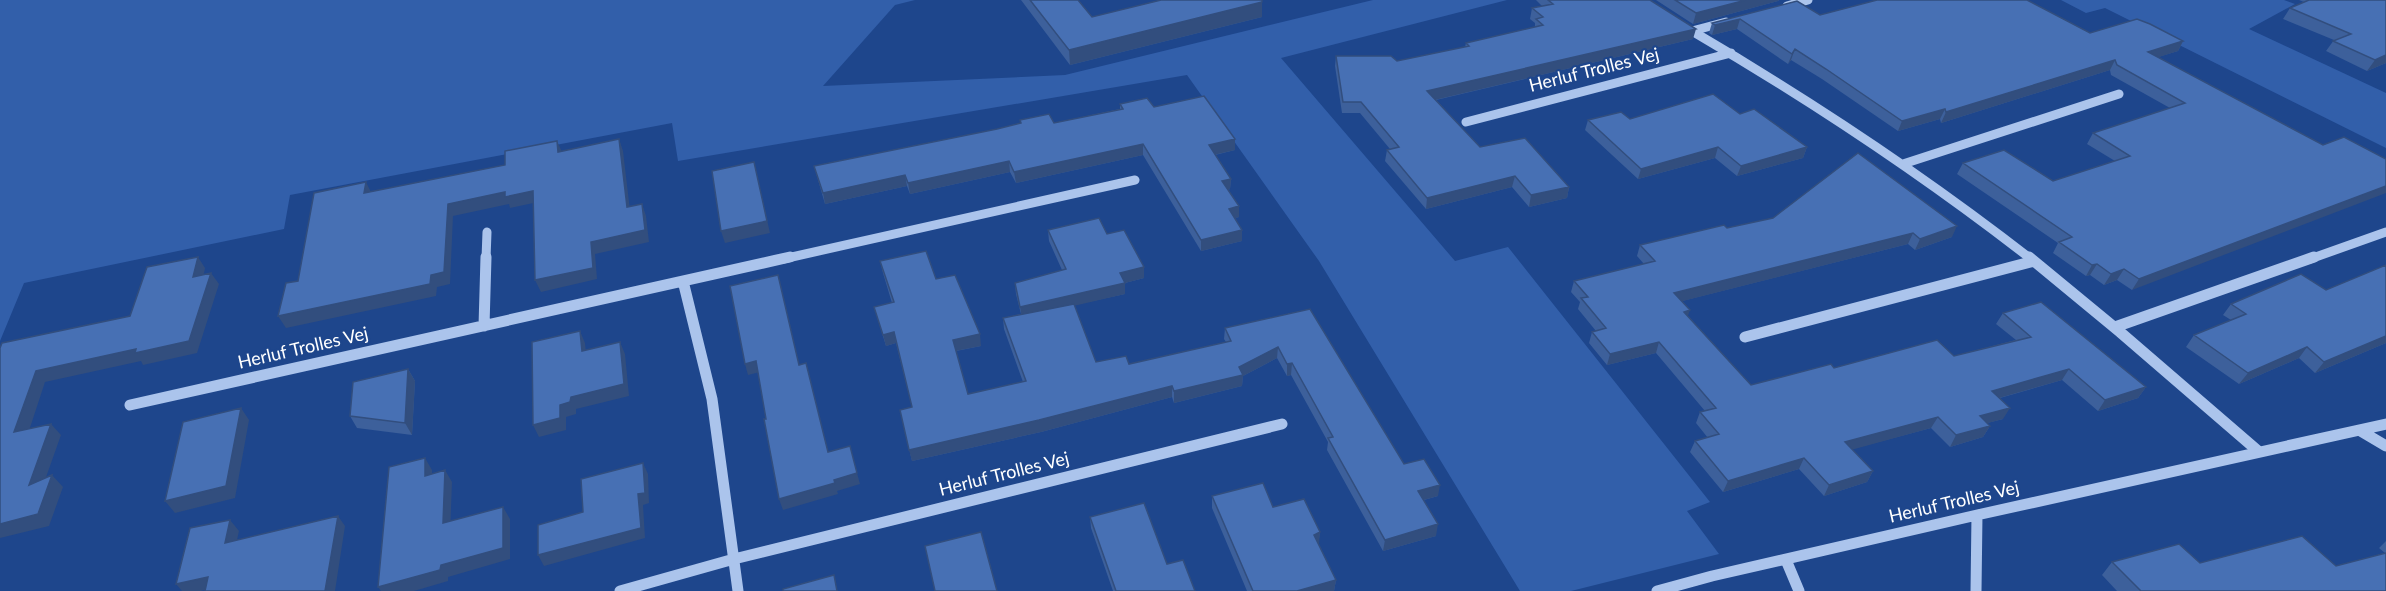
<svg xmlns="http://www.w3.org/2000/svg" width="2386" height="591" font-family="Lato,sans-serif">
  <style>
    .green { fill: #325faa }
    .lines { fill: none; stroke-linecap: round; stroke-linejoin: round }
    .minor-far1 { stroke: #abc4ec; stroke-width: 9 }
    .minor { stroke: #abc4ec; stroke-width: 11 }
    .wall { fill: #3d609b }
    .shaded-wall { fill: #324e7e }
    .building { fill: #4770b4; stroke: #324e7e; stroke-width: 1.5 }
    .labels { text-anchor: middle; stroke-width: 4.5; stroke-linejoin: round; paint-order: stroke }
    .street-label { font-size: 18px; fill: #fff; stroke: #1e468c }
  </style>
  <rect width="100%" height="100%" fill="#1e468c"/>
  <path class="green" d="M0 0H915L895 5 823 86 1065 75 1373 0H1507L1281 58 1455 261 1508 247 1710 502 1687 511 1719 554 1571 591H1520L1319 261 1187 75 678 161 672 123 290 195 284 229 24 283 0 341Z
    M2061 0H2284L2295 4 2249 29 2386 93V148L2105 8 2086 13Z"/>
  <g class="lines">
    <path class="minor-far1" d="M1787 6 1808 0
      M1726 22 1692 31C1810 100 1923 175 2031 259
      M1466 122 1731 53
      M1903 164 2119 94
      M486 259 487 232
      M783 259 1135 180
      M2310 259 2386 232"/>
    <path class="minor" d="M2029 257 2120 332 2258 451
      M683 281 712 399 738 591
      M484 326 486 257
      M2115 327 2314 257
      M1745 337 2034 261
      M130 405 790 257
      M2359 430 2386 446
      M1786 560 1799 591
      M620 591 734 559 1282 424
      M1657 591 1712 576 1977 515 2386 424
      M1976 591 1977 515"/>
  </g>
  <path class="wall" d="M1021 0H1078L1092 17 1262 2V17L1070 65Z
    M1536 0H1650L1693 39 1436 100 1480 147 1569 187 1567 198 1529 207 1512 187 1426 209 1385 161 1387 150 1390 149 1360 113H1342L1335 66 1336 56 1397 61 1465 47 1466 43 1535 27V23L1530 19 1532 8 1542 6Z
    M1656 0H1779L1778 1 1693 24Z
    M2299 0H2386V63L2367 71 2326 51 2334 40 2283 19 2290 8 2304 2Z
    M1797 1 1820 15 2090 33 2183 41 2178 51 2158 57 2323 145 2132 290 2117 280 2104 285 2090 275 2086 276 2053 253 2058 243 1957 174 1963 163 2053 181 2115 161 2087 144 2093 133 2170 108 2111 75 2110 70 1941 123 1940 119 1898 131 1822 79 1791 60 1788 64 1737 29 1712 35 1709 33 1712 23Z
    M1120 104 1154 107 1235 139V150L1215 155 1231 179 1230 189 1228 190 1239 217 1235 218 1242 241 1201 251 1143 155 1016 183 1010 172 910 194 907 186 825 204 814 166 997 129 1020 123V120L1054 123 1120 109Z
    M1740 114 1807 147 1803 158 1737 176 1715 158 1638 179 1585 130 1588 120 1630 119Z
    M1773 218 1952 237 1915 250 1908 244 1682 301 1688 316 1751 385 1834 368 1954 356 2016 340 1996 324 2003 313 2146 387 2138 398 2098 411 2062 380 2000 398 2003 419 1987 423 1990 426 1983 437 1950 447 1931 428 1852 449 1873 471 1867 482 1824 496 1799 469 1723 492 1690 452 1695 441 1708 438 1696 423 1700 412 1705 411 1656 353 1607 365 1589 343 1592 332 1596 331 1578 309 1580 302 1571 292 1574 281 1644 264 1637 256 1640 245 1727 228Z
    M1048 230 1107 234 1144 267V278L1125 283V294L1074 305 1096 362 1129 364 1226 342 1224 339 1225 328 1310 309 1404 464 1438 496 1424 500 1436 536 1383 551 1327 450 1328 442 1291 375 1287 376 1277 358 1243 376 1242 386 1174 403 1172 397 1041 432 912 461 900 410 912 407 896 343 886 346 874 307 892 303 883 273 880 261 936 279 981 346 956 351 968 394 1023 382 1004 329 1003 318 1021 314 1016 294 1015 283 1062 270 1049 241Z
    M2386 265V343L2315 373 2299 358 2239 384 2186 347 2194 335 2231 320 2223 315 2231 304 2326 290Z
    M408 369 415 381 412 435 357 428 350 416Z
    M1212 496 1273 507 1320 532 1318 545 1336 580 1334 591H1247L1212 508Z
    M1090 517 1167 564 1195 591H1113L1091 528Z
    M2386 541V591H2117L2102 575 2112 562 2336 566 2385 553 2379 548Z"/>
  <path class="shaded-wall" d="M1746 0H1779L1778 1 1693 24 1696 13Z
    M1262 2V17L1070 65 1069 50Z
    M1740 19 1737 29 1712 35 1715 25Z
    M1696 29 1693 39 1426 102 1427 91Z
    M2183 41 2178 51 2143 62 2148 52Z
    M1795 49 1791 60 1788 64 1792 54Z
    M2386 55V63L2367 71 2375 60Z
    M2115 60 2110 70 1941 123 1946 112Z
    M1945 109 1940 119 1898 131 1902 121Z
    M619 139 623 151 631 219 627 207Z
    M1235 139V150L1209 156V145Z
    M557 141 562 152H558Z
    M1143 144V155L1016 183 1014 172Z
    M1718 147 1715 158 1638 179 1641 169Z
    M1807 147 1803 158 1737 176 1741 166Z
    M1009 161 1010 172 910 194 908 183Z
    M754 162 770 233 725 243 721 231Z
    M905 175 907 186 825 204 823 193Z
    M1515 176 1512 187 1426 209 1427 198Z
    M1231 179 1230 189 1222 192V181Z
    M366 182 372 194 364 193Z
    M2386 186V193L2132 290 2139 279Z
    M1569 187 1567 198 1529 207 1531 195Z
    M533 191 538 202 510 208 509 204 453 216 450 284 437 287 436 296 286 328 278 316 431 275 448 204 505 192Z
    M642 204 646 216 649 242 595 254 597 279 541 292 535 280 591 242Z
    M1239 206V217L1229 220V209Z
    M1957 226 1952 237 1915 250 1920 239Z
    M1242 230V241L1201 251V240Z
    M1913 233 1908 244 1671 304 1674 293Z
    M198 257 205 268 201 288 193 277Z
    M2097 264 2090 275 2086 276 2092 265Z
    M1144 267V278L1125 283V294L1022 318 1020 307 1120 273Z
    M2124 269 2117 280 2104 285 2111 274Z
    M211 273 219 284 197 353 143 365 141 361 45 382 25 443 14 432 36 371Z
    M1690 310 1686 321 1684 312Z
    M580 331 585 343 587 363 582 351Z
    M894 332 896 343 886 346 883 335Z
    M980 334 981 346 955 351 953 340Z
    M2386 336V343L2315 373 2324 362Z
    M620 342 625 354 629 396 576 409V414L566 417V430L539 437 533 425 571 397Z
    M1659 342 1656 353 1607 365 1610 354Z
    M1278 347 1277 358 1243 376 1242 386 1174 403V391L1239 367Z
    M2307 347 2299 358 2239 384 2248 373Z
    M756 361 760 372 748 375 745 364Z
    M1292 363 1291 375 1287 376V364Z
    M408 369 415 381 412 435 405 423Z
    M2069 369 2062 380 1985 402 1992 391Z
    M1172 386V397L1041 432 912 461 909 450Z
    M2146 387 2138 398 2098 411 2105 400Z
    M241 408 249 420 235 498 175 513 165 501Z
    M2010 408 2003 419 1973 427 1980 416Z
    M1938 417 1931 428 1840 453 1845 442Z
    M51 424 61 435 39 497 29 485Z
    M1990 426 1983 437 1950 447 1956 435Z
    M425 458 432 470V488L425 476Z
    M1804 458 1799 469 1723 492 1728 481Z
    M643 463 648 474 649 503 643 505 645 538 544 566 538 555 638 494Z
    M445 470 452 482 450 535 443 523Z
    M1873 471 1867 482 1824 496 1829 485Z
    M857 473 860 484 837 491 838 494 783 510 779 499 834 480Z
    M52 475 63 487 49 526 0 538V524Z
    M1440 485 1438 496 1416 502 1418 491Z
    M503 507 510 519V559L448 577V581L414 591H381L378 587 441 565Z
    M338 516 345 526 335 591H325Z
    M230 520 239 531 234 554 225 543Z
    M1438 524 1436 536 1383 551 1385 540Z
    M1320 532 1319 544 1312 547 1314 535Z
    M208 577 217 587 201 591H182L176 584Z
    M1336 580 1334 591H1297Z"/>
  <path class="building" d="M1030 0H1078L1092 17 1161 0H1262V2L1069 50Z
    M1548 0H1650L1696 29 1427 91 1480 147 1525 138 1569 187 1531 195 1515 176 1427 198 1387 150 1399 147 1361 102H1343L1336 56H1391L1397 61 1469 46 1466 43 1543 25 1536 19 1543 17 1532 8 1553 4Z
    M1675 0H1746L1696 13Z
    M1877 0H2027L2090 33 2137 19 2150 24 2183 41 2148 52 2323 145 2344 137 2386 159V186L2139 279 2124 269 2111 274 2097 264 2092 265 2059 242 2072 237 1963 163 2004 150 2053 181 2130 156 2093 133 2185 103 2117 65 2115 60 1946 112 1945 109 1902 121 1826 69 1795 49 1792 54 1740 19 1715 25 1712 23 1797 1 1820 15Z
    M2309 0H2386V55L2375 60 2333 41 2351 34 2290 8Z
    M1713 94 1740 114 1754 109 1807 147 1741 166 1718 147 1641 169 1588 120 1621 112 1630 119Z
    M1204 96 1235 139 1209 145 1231 179 1222 181 1239 206 1229 209 1242 230 1201 240 1143 144 1014 172 1009 161 908 183 905 175 823 193 814 166 997 129 1021 123 1020 120 1049 114 1054 123 1123 109 1120 104 1147 98 1154 107Z
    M619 139 627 207 642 204 645 230 591 242 593 268 535 280 533 191 505 197V192L448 204 444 272 431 275 430 284 278 316 286 283 298 281 314 193 366 182 364 193 505 165V151L557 141 558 152Z
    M1858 153 1957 226 1920 239 1913 233 1674 293 1690 310 1684 312 1751 385 1831 364 1834 368 1937 340 1954 356 2031 337 2003 313 2041 302 2146 387 2105 400 2069 369 1992 391 2010 408 1980 416 1990 426 1956 435 1938 417 1845 442 1873 471 1829 485 1804 458 1728 481 1695 441 1719 434 1700 412 1716 408 1659 342 1610 354 1592 332 1606 328 1581 298 1588 297 1574 281 1655 261 1640 245 1724 225 1727 228 1773 218Z
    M754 162 767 221 721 231 712 171Z
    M1099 218 1107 234 1124 230 1144 267 1120 273 1125 283 1020 307 1015 283 1066 269 1048 230Z
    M926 251 936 279 955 275 980 334 953 340 968 394 1026 381 1003 318 1074 304 1096 362 1126 356 1129 364 1231 341 1225 328 1310 309 1404 464 1424 459 1440 485 1418 491 1438 524 1385 540 1328 438 1333 437 1292 363 1287 364 1278 347 1239 367 1243 375 1174 391 1172 386 1039 420 909 450 900 410 912 407 894 332 883 335 874 307 894 302 880 261Z
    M198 257 193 277 211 273 189 341 135 353 136 349 36 371 14 432 51 424 29 485 52 475 38 514 0 524V348L2 343 130 316 147 267Z
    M2386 265V336L2324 362 2307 347 2248 373 2194 335 2246 314 2231 304 2301 274 2326 290Z
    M778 275 799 365 806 363 828 452 850 446 857 473 834 480 835 483 779 499 764 419H766L756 361 745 364 730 286Z
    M580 331 582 351 620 342 624 384 571 397 570 402 560 405V418L533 425 532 342Z
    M408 369 405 423 350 416 353 382Z
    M241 408 226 486 165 501 183 422Z
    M425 458V476L445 470 443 523 503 507V548L441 565 440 570 378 587 389 467Z
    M643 463 645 493 638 494 641 528 538 555V525L583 512 581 479Z
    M1263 483 1273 507 1304 499 1320 532 1314 535 1336 580 1297 591H1253L1212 496Z
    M1144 503 1167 564 1183 560 1195 591H1116L1090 517Z
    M338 516 325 591H205L208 577 176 584 190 528 230 520 225 543Z
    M981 532 997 591H935L925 546Z
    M2302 536 2336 566 2386 553V591H2141L2112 562 2179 544 2200 563Z
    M834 575 837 591H783V589Z"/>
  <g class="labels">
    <g class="street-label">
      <text transform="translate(1594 70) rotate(-14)" y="6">Herluf Trolles Vej</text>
      <text transform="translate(303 348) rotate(-13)" y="6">Herluf Trolles Vej</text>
      <text transform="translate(1004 474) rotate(-14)" y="6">Herluf Trolles Vej</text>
      <text transform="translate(1954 502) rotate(-13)" y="6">Herluf Trolles Vej</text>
    </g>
  </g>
</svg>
